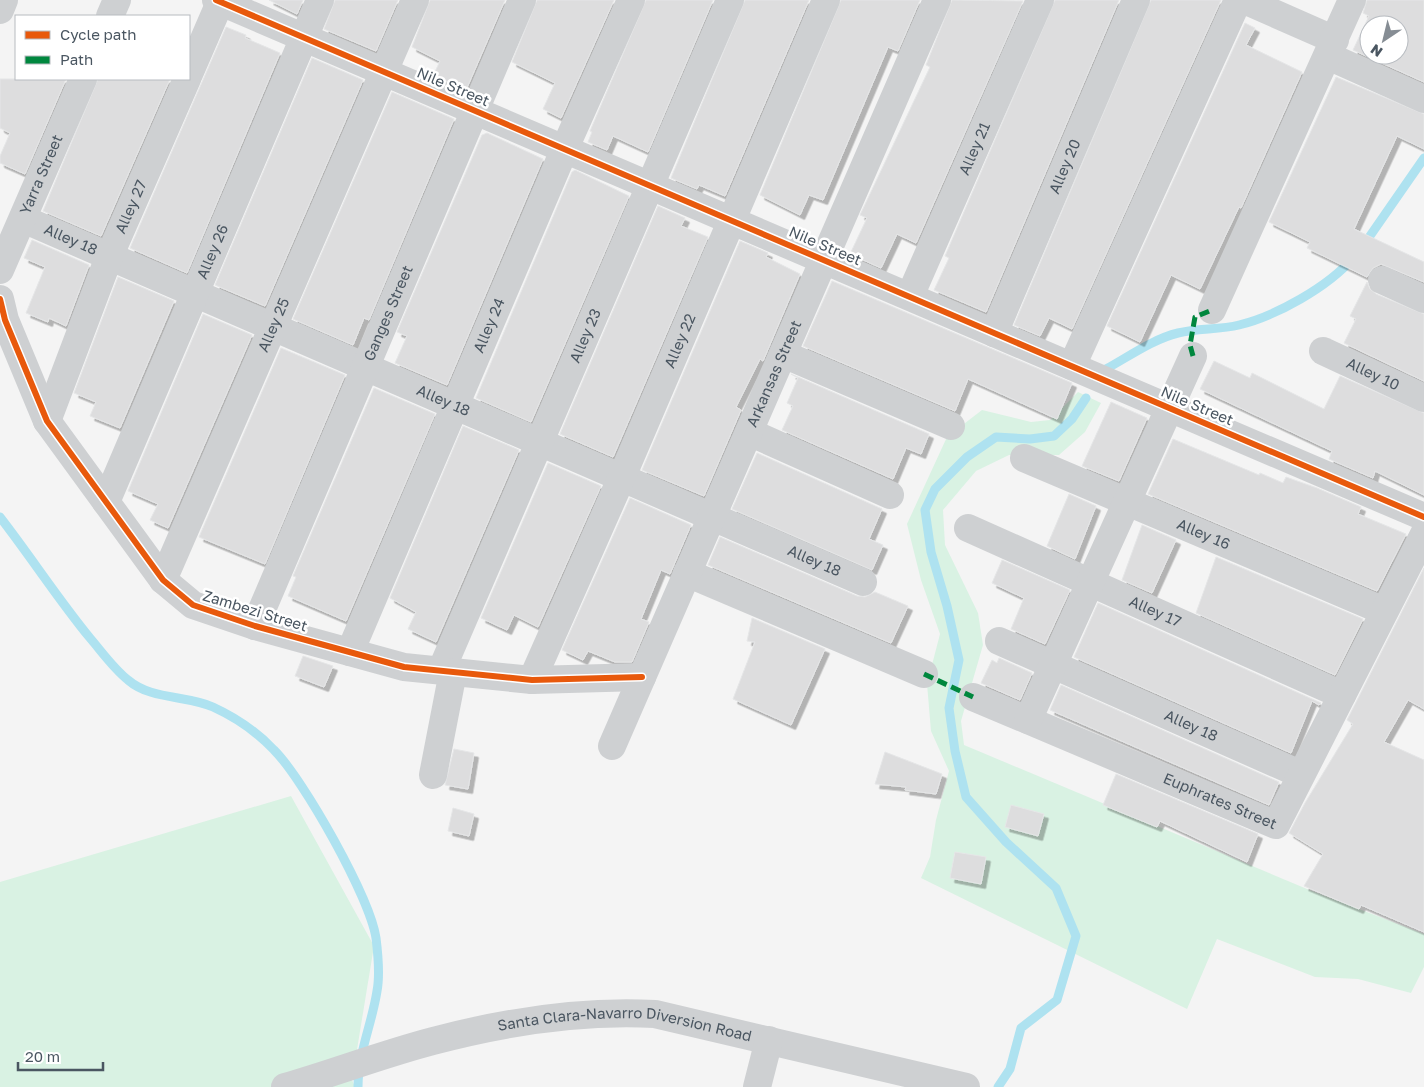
<svg xmlns="http://www.w3.org/2000/svg" width="1424" height="1087" font-family="'Golos Text',sans-serif">
  <style>
    .green { fill: #d9f2e3 }
    .lines { fill: none; stroke-linecap: round; stroke-linejoin: round }
    .stream { stroke: #aee2f0; stroke-width: 9 }
    .building { fill: #ddddde; stroke: #e5e6e7; fill-rule: evenodd; filter: url(#shadow) }
    .minor { stroke: #ced0d2; stroke-width: 28 }
    .quiet { stroke: #00873e; stroke-width: 5; stroke-dasharray: 10 5; stroke-linecap: butt }
    .cycleway-casing { stroke: #fff; stroke-width: 9 }
    .cycleway { stroke: #e8590c; stroke-width: 6 }
    .labels { text-anchor: middle; stroke-width: 5; stroke-linejoin: round; paint-order: stroke }
    .street-label { font-size: 15px; fill: #4a5661; stroke: #fff }
  </style>
  <defs>
    <filter id="shadow"><feDropShadow dx="4.5" dy="4.5" stdDeviation="0" flood-color="#0004"/></filter>
  </defs>
  <rect width="100%" height="100%" fill="#f4f4f4"/>
  <path class="green" d="M1078 392 1101 403 1085 432 1059 455H1009L976 471 943 510 945 545 978 613 983 645 961 721 964 745 1307 889 1424 934V967L1411 993 1358 979 1315 977 1217 939 1187 1009 921 878 930 857 936 820 949 771 931 731 927 684 940 634 921 580 907 524 947 437 982 410 1031 422 1050 420Z
    M291 796 374 946 352 1080 355 1087H0V882Z"/>
  <g class="lines">
    <path class="stream" d="M1363 246 1424 158
      M1106 369C1128 357 1153 339 1178 333 1198 328 1219 330 1239 325 1276 316 1328 287 1353 258
      M0 517C31 557 58 599 90 638 102 652 113 668 128 680 151 700 186 695 213 707 237 718 256 731 274 750 304 780 370 898 376 938 378 954 380 976 377 991 372 1024 358 1053 358 1087
      M998 1087 1010 1069 1021 1028 1057 1000 1076 936 1056 888 1006 842 966 797 955 751 949 708 959 660 947 606 931 552 925 510 935 489 967 457 996 437 1030 439 1054 436 1072 419 1086 398"/>
  </g>
  <path class="building" d="M269 0H303L297 14Z
    M335 0H398L376 51 324 29Z
    M430 0H505L466 90 433 76 440 61 412 47Z
    M537 0H614L561 118 543 109 555 83 512 62Z
    M646 0H713L648 152 613 136 607 150 588 142 592 132 590 131Z
    M745 0H809L725 196 699 185 697 189 671 178Z
    M841 0H920L898 51 888 47 823 200 809 195 800 215 760 195Z
    M952 0 1023 1 916 243 897 234 881 268 850 254 867 218 860 215 930 67 926 65Z
    M1055 0H1119L986 312 934 290 949 258 945 256Z
    M1151 0H1221L1072 329 1049 318 1040 336 1014 325Z
    M1367 0H1424V82L1353 50 1369 16 1363 13ZM1369 25H1399V55H1369Z
    M1245 23 1255 28 1246 45 1302 72 1241 208 1239 207 1200 289 1171 275 1140 342 1107 326Z
    M226 27 246 35 245 38 280 53 187 273 130 248Z
    M312 58 363 80 265 306 215 285Z
    M1336 77 1424 114V149L1397 136 1354 229 1424 262V282L1381 264 1373 268 1367 277 1307 248 1310 242 1269 222Z
    M0 79H66L25 174 0 163V156L10 133 0 128Z
    M98 79H170L101 236 43 211Z
    M392 92 454 119 369 320 364 318 353 345 293 319Z
    M487 133 543 159 447 385 395 363 407 336 397 332 482 135Z
    M575 170 629 196 531 422 476 398 572 172Z
    M658 206 685 218 681 226 708 237 613 457 560 434Z
    M32 240 89 265 66 326 49 318 48 322 26 313 45 267 24 258Z
    M740 241 768 253 766 257 800 274 763 361 760 359 736 407 741 410 704 496 642 470Z
    M118 277 174 301 120 428 90 416 96 402 74 393Z
    M832 281 1072 383 1057 419 968 379 955 411 803 346Z
    M1367 282 1370 289 1376 294 1424 314V381L1344 343 1356 319 1350 316Z
    M203 314 252 335 168 528 150 520 158 504 128 491Z
    M281 348 345 375 265 564 199 537Z
    M1214 361 1250 378 1252 373 1324 409 1340 376 1424 413V495L1375 471 1373 478 1329 459 1332 451 1200 389Z
    M791 374 929 434 921 454 906 448 893 479 782 430 793 406 787 403 798 378Z
    M374 388 435 414 346 621 288 596 296 577 293 576Z
    M1111 402 1147 418 1119 481 1082 466Z
    M463 426 519 450 436 642 408 629 416 612 390 598Z
    M1173 439 1259 475 1260 473 1283 483 1286 477 1317 488 1361 507 1358 514 1406 534 1377 591 1148 494Z
    M757 453 882 509 869 539 883 545 872 570 732 509Z
    M548 463 601 486 538 627 514 615 507 630 481 618Z
    M1069 494 1096 506 1075 559 1047 546Z
    M630 498 691 525 670 574 661 570 641 619 649 622 632 662H615L588 651 583 660 562 650Z
    M1142 525 1176 540 1152 593 1122 580Z
    M720 537 857 596 865 597 875 592 908 606 891 643 708 565Z
    M1216 557 1363 619 1335 675 1196 613Z
    M1002 560 1070 590 1045 644 1011 629 1024 598 992 583Z
    M1424 568V709L1408 700 1384 742 1424 760V932L1361 905 1359 909 1304 886 1323 854 1289 833 1305 803 1353 724 1347 720Z
    M1098 603 1321 703 1319 705 1312 701 1291 753 1074 657Z
    M752 618 825 649 791 725 733 699 755 642 747 641Z
    M303 656 333 666 324 687 295 676Z
    M999 658 1032 673 1020 700 981 683 992 660 997 663Z
    M1061 685 1279 782 1269 805 1050 710Z
    M454 749 474 753 468 789 445 785Z
    M885 752 942 774 936 794 905 790 906 787 875 784Z
    M1116 774 1258 834 1247 862 1160 821 1157 827 1103 805Z
    M1011 805 1044 814 1038 836 1005 827Z
    M453 808 474 814 469 836 448 831Z
    M955 852 986 857 981 884 950 878Z"/>
  <g class="lines">
    <g class="minor">
      <path d="M216 0 1424 517"/>
      <path d="M1244 0 1335 40"/>
      <path d="M0 10 4 0"/>
      <path d="M110 16 117 0"/>
      <path d="M1328 56 1424 99"/>
      <path d="M189 74 221 0"/>
      <path id="s1" d="M23 219 863 582"/>
      <path id="s2" d="M0 270 83 79"/>
      <path d="M1382 280 1424 299"/>
      <path id="s3" d="M910 296 1040 0"/>
      <path d="M0 299 5 320 47 421 163 580 193 605 255 626 404 667 532 680 642 677"/>
      <path d="M1212 310 1352 0"/>
      <path id="s4" d="M994 333 1136 0"/>
      <path id="s5" d="M1323 351 1424 398"/>
      <path d="M783 354 951 426"/>
      <path d="M1072 366 1238 0"/>
      <path id="s6" d="M47 421 109 257 187 79"/>
      <path d="M749 432 890 495"/>
      <path id="s7" d="M1024 458 1384 611"/>
      <path id="s8" d="M106 502 320 0"/>
      <path id="s9" d="M968 528 1342 695"/>
      <path d="M687 573 924 674"/>
      <path id="s10" d="M163 580 415 0"/>
      <path id="s11" d="M255 626 522 0"/>
      <path id="s12" d="M999 641 1300 774"/>
      <path id="s13" d="M350 652 565 148 631 0"/>
      <path id="s14" d="M441 671 730 0"/>
      <path id="s15" d="M532 680 621 479 826 0"/>
      <path id="s16" d="M973 697 1276 825 1424 534"/>
      <path d="M1028 720 1193 356"/>
      <path id="s17" d="M612 746 937 0"/>
      <path d="M433 775 453 672"/>
      <path id="s18" d="M285 1087C334 1073 383 1054 433 1041 505 1022 581 1010 655 1014L966 1087"/>
      <path d="M757 1087 769 1040"/>
    </g>
    <path class="quiet" d="M1193 356 1190 345 1195 317 1212 310
      M924 674 973 697"/>
    <g class="cycleway-casing">
      <path id="cycleway" d="M216 0 1424 517
        M0 299 5 320 47 421 163 580 193 605 255 626 404 667 532 680 642 677"/>
    </g>
    <use href="#cycleway" class="cycleway"/>
  </g>
  <g class="labels">
    <g class="street-label">
      <text transform="translate(453 87) rotate(23)" y="5">Nile Street</text>
      <text dy="5" stroke="none"><textPath href="#s3" startOffset="161">Alley 21</textPath></text>
      <text dy="5" stroke="none"><textPath href="#s4" startOffset="181">Alley 20</textPath></text>
      <text dy="5" stroke="none"><textPath href="#s2" startOffset="104">Yarra Street</textPath></text>
      <text dy="5" stroke="none"><textPath href="#s6" startOffset="230">Alley 27</textPath></text>
      <text dy="5" stroke="none"><textPath href="#s1" startOffset="52">Alley 18</textPath></text>
      <text transform="translate(825 246) rotate(23)" y="5">Nile Street</text>
      <text dy="5" stroke="none"><textPath href="#s8" startOffset="272">Alley 26</textPath></text>
      <text dy="5" stroke="none"><textPath href="#s11" startOffset="340">Ganges Street</textPath></text>
      <text dy="5" stroke="none"><textPath href="#s10" startOffset="278">Alley 25</textPath></text>
      <text dy="5" stroke="none"><textPath href="#s13" startOffset="355">Alley 24</textPath></text>
      <text dy="5" stroke="none"><textPath href="#s14" startOffset="365">Alley 23</textPath></text>
      <text dy="5" stroke="none"><textPath href="#s15" startOffset="370">Alley 22</textPath></text>
      <text dy="5" stroke="none"><textPath href="#s17" startOffset="406">Arkansas Street</textPath></text>
      <text dy="5" stroke="none"><textPath href="#s5" startOffset="55">Alley 10</textPath></text>
      <text dy="5" stroke="none"><textPath href="#s1" startOffset="458">Alley 18</textPath></text>
      <text transform="translate(1197 406) rotate(23)" y="5">Nile Street</text>
      <text dy="5" stroke="none"><textPath href="#s7" startOffset="195">Alley 16</textPath></text>
      <text dy="5" stroke="none"><textPath href="#s1" startOffset="862">Alley 18</textPath></text>
      <text transform="translate(255 611) rotate(17)" y="5">Zambezi Street</text>
      <text dy="5" stroke="none"><textPath href="#s9" startOffset="205">Alley 17</textPath></text>
      <text dy="5" stroke="none"><textPath href="#s12" startOffset="210">Alley 18</textPath></text>
      <text dy="5" stroke="none"><textPath href="#s16" startOffset="268">Euphrates Street</textPath></text>
      <text dy="5" stroke="none"><textPath href="#s18" startOffset="350">Santa Clara-Navarro Diversion Road</textPath></text>
    </g>
  </g>
  <rect x="15" y="15" width="175" height="65" fill="#ffffff" stroke="#b7bbc0"/>
  <rect x="25" y="31" width="25" height="8" fill="#e8590c" stroke="#b7bbc0"/>
  <text x="60" y="40" font-size="15" fill="#4a5661">Cycle path</text>
  <rect x="25" y="56" width="25" height="8" fill="#00873e" stroke="#b7bbc0"/>
  <text x="60" y="65" font-size="15" fill="#4a5661">Path</text>
  <g transform="translate(1384 40) rotate(215)"><circle r="24" fill="#ffffff" stroke="#b7bbc0"/>
  <path d="M0-4L9 19L0 12L-9 19Z" fill="#868d94"/>
  <text y="-8" font-size="14" font-weight="bold" text-anchor="middle" fill="#4a5661">N</text>
  </g>
  <path d="M18 1062v8h85v-8" fill="none" stroke="#4a5661" stroke-width="2.5"/>
  <text x="25" y="1062" font-size="15" fill="#4a5661" stroke="#ffffff" stroke-width="4" paint-order="stroke">20 m</text>
</svg>
